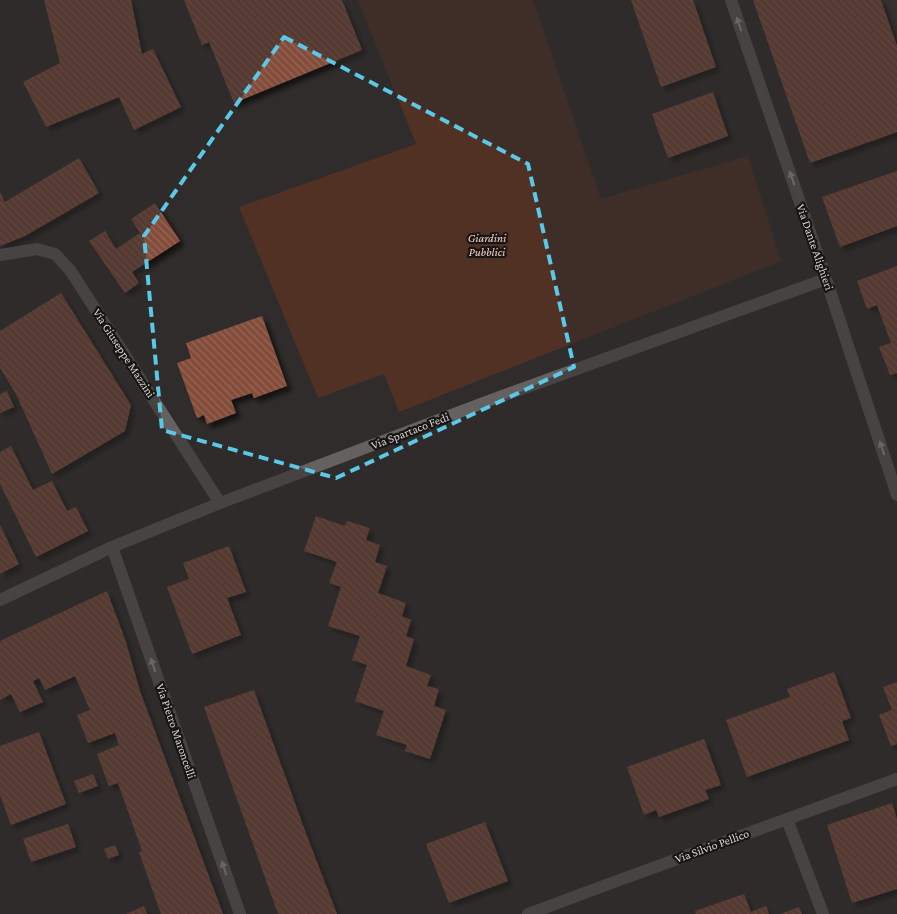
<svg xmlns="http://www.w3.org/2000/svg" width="897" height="914" font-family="'Crimson Pro',serif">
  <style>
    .built { fill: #3e3531 }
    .park { fill: #523125 }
    .building { fill: url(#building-back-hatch); filter: url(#shadow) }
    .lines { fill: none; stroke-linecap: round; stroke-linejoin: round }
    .minor { stroke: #656160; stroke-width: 12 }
    .oneway { fill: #aeacab }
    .marked { fill: none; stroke: #5bc8e7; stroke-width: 4; stroke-dasharray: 10 6; stroke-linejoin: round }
    .labels { text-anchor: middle; stroke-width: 4.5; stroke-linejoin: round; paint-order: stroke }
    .park-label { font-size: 12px; font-style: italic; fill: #f6d3c6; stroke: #161514 }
    .street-label { font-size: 12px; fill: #d6d4d3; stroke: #161514 }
  </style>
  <defs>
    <pattern id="building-back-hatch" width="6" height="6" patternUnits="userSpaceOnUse" patternTransform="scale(1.25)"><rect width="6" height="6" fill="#844e3a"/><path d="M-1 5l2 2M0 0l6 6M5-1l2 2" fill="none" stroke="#956756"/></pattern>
    <filter id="shadow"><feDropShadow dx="4.5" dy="4.5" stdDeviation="2.5" flood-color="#0009"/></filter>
  </defs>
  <rect width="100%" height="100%" fill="#2f2c2b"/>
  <path class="built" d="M883 0H897V41Z"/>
  <path class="park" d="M358 0H533L601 199 748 156 781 261 399 412 384 374 318 398 239 207 416 144Z"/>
  <path class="building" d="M44 0H131L142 54 153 49 181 107 134 130 119 97 46 127 23 82 60 63Z
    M184 0H342L362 50 234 103 209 42 202 45Z
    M631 0H693L716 67 661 87Z
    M753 0H881L897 46V132L810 163Z
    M713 92 728 136 668 158 652 114Z
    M79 158 99 193 25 236 0 246V192L5 202Z
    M897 171V226L840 247 822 197Z
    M155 203 180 241 132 272 139 283 125 293 89 241 105 231 116 249 140 233 131 219Z
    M897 266V373L890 375 879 347 891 343 877 305 867 309 857 281Z
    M61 293 131 405 125 431 52 474 16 394 0 368V331Z
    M262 316 287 386 254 398 252 393 231 400 236 413 207 424 204 415 197 418 177 363 191 358 186 343Z
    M7 391 14 407 0 413V394Z
    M11 446 33 490 52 481 67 511 76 507 88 531 36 557 0 484V452Z
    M316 516 345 526 347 521 370 528 366 540 380 545 375 562 387 566 378 593 406 603 402 616 411 620 406 636 414 639 406 666 431 675 427 686 439 689 434 706 446 710 430 759 405 751 407 745 376 735 384 711 355 701 367 665 352 660 360 636 328 626 341 587 329 583 337 562 304 551Z
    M0 525 19 564 0 574Z
    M229 546 246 592 227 598 241 635 192 654 167 587 189 579 183 563Z
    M107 591 126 642 140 691 223 914H161L139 852 142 851 118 783 109 786 97 754 119 745 115 733 88 743 77 715 90 710 75 676 45 690 39 678 33 681 43 702 20 712 11 694 0 700V641Z
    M834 672 851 718 842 721 849 740 747 777 726 720 790 697 787 689Z
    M897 682V744L891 746 879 715 892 710 883 687Z
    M254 690 304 828 337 914H278L204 707Z
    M39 732 66 804 11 825 0 795V746Z
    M704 739 721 785 705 790 709 799 659 817 656 810 644 815 627 767Z
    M93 774 98 786 79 793 74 781Z
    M892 803 897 819V889L852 903 827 825Z
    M485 822 508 881 449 903 426 844Z
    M68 824 76 847 31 862 23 839Z
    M115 845 119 855 108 859 104 849Z
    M744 894 751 912 766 906 769 914H696L695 911Z
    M144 906 147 914H126Z
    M799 907 802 914H780Z"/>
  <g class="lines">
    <path class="minor" d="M731 0 826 279 897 495
      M0 255 37 249 55 254 70 270 220 503
      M112 547 240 914
      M0 600 112 547 220 503 483 403 826 279
      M787 819 823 914
      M528 914 606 885 897 779"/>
  </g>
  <defs><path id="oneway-solid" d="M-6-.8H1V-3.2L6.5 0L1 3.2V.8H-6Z" transform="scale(1.25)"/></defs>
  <g class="oneway">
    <use href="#oneway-solid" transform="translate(739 24) rotate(-109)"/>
    <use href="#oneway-solid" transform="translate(792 178) rotate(-109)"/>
    <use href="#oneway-solid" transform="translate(882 448) rotate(-108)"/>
    <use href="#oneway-solid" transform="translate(153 665) rotate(-109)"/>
    <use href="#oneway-solid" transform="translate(224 868) rotate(-109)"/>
  </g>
  <path d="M0 0H897V914H0ZM284 37 528 164 574 367 336 478 162 430 144 236Z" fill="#2f2c2b" fill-opacity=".55" fill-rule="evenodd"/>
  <path class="marked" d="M284 37 528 164 574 367 336 478 162 430 144 236Z"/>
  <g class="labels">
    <g class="park-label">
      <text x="487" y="242">Giardini<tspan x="487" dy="14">Pubblici</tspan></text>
    </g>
    <g class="street-label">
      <text transform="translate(815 247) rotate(71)" y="4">Via Dante Alighieri</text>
      <text transform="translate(124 353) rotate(57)" y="4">Via Giuseppe Mazzini</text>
      <text transform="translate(410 431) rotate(-21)" y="4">Via Spartaco Fedi</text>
      <text transform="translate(176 731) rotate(71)" y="4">Via Pietro Maroncelli</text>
      <text transform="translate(712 846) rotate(-20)" y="4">Via Silvio Pellico</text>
    </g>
  </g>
</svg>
